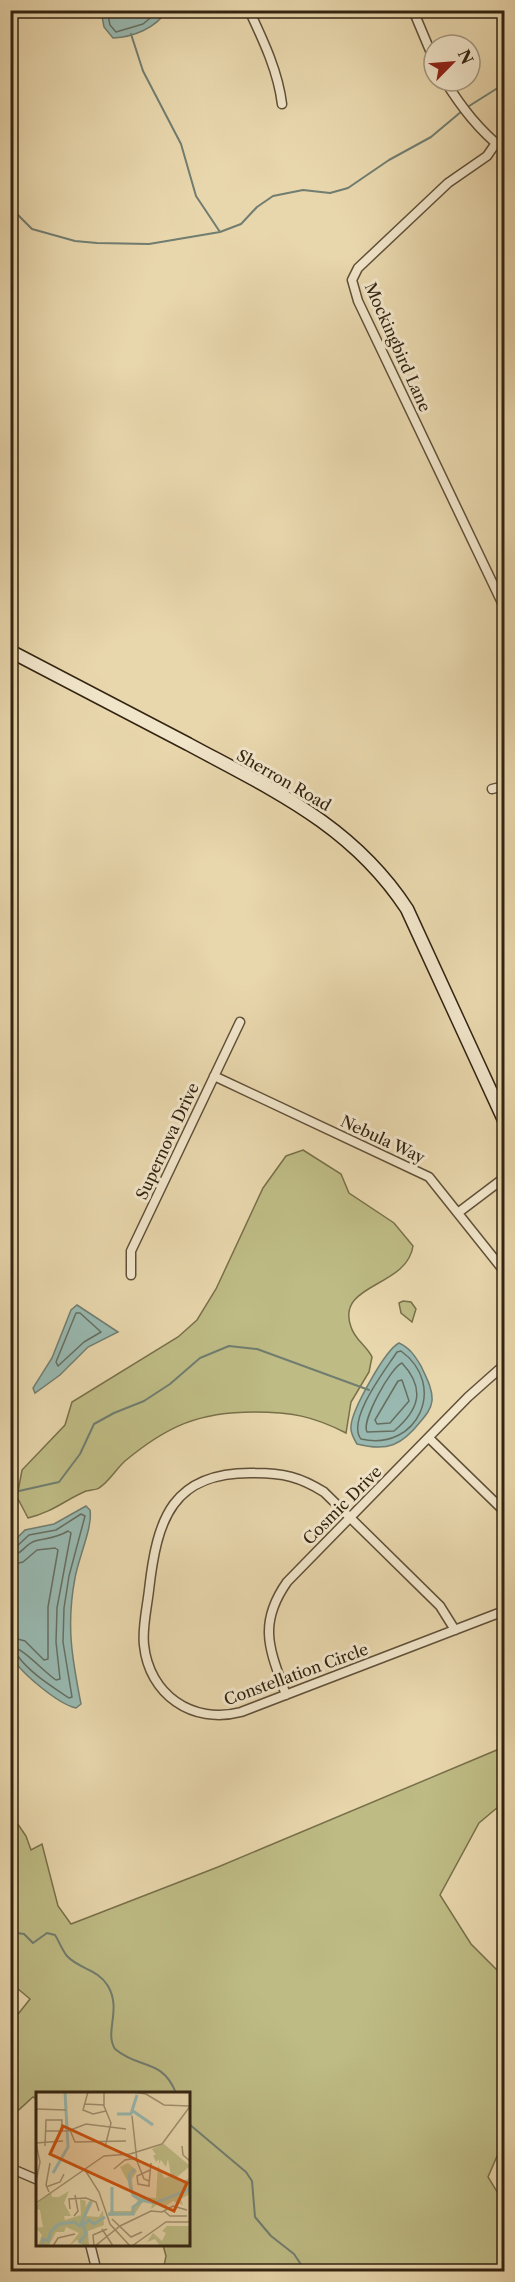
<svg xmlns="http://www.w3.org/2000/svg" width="515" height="2282" font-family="'Libre Caslon Text',serif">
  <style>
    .green { fill: #bebb84; stroke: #78704a; stroke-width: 1.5 }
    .water { fill: #98b8b0; stroke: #707d70; stroke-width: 1.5 }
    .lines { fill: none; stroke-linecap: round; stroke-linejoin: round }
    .shore { stroke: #666e60; stroke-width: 1.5 }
    .stream { stroke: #707d70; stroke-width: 2 }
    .street-casing { stroke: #605038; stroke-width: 11 }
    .secondary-casing { stroke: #332411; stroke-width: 15 }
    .street { stroke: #f0e4c9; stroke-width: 8 }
    .secondary { stroke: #f0e4c9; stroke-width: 12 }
    .labels { text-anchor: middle; stroke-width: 6; stroke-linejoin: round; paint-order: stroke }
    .street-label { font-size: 16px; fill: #332411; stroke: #f0e4c9 }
    .inset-river { fill: none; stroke: #98b8b0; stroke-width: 3 }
    .inset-road { fill: none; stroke: #a08f6e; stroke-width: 1.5 }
    .view { fill: #cd510d; fill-opacity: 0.15; stroke: #cd510d; stroke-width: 3 }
    .inset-edge { fill: none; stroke: #332411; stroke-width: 3 }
  </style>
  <rect width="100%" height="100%" fill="#e8d6ac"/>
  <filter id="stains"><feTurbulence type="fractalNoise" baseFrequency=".00333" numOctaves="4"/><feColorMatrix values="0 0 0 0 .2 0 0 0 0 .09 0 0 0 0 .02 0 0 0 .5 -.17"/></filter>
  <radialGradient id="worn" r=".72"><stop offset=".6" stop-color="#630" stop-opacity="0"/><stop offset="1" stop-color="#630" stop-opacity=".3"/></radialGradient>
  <path class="green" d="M303 1150 341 1174 349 1193 394 1223 413 1246C407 1288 335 1283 351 1327 355 1340 366 1345 372 1357L369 1372 351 1402 346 1433C313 1416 291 1412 254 1412 199 1412 167 1426 125 1461 116 1469 109 1482 99 1488 96 1490 90 1490 86 1491 65 1500 53 1512 28 1518L17 1497 22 1470 65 1425 72 1402 178 1337 197 1320 216 1289 263 1188 286 1156Z
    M403 1301 411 1302 416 1309 412 1322 401 1313 399 1303Z
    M504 1747V1802L479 1823 440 1895 471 1944 504 1977V2140L488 2177 504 2203V2271H163L166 2256 163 2245 189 2244V2093H38L37 2099 33 2097 11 2117V2023L30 1999 11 1983V1948L15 1946 10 1942 11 1814 26 1836 31 1850 42 1844 58 1906 71 1924 218 1867Z"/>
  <path class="water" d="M101 11 102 10 167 11C155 28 134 37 113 38L104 27Z
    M77 1305 118 1332 88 1347 60 1375 35 1393 33 1388 52 1358 71 1310Z
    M399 1343C410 1348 415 1356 421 1366 426 1377 433 1389 432 1401 431 1409 426 1415 421 1421 402 1445 388 1452 357 1444 354 1439 350 1433 351 1426 352 1410 385 1350 399 1343Z
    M86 1506 90 1510C93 1527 78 1559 75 1578 66 1625 72 1658 81 1704L76 1708C58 1704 18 1671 11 1655V1544L25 1530 54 1524Z"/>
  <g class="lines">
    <path class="shore" d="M107 10 110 25 116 32 143 24 160 10
      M76 1313H80L101 1332 84 1342 58 1366 56 1362Z
      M401 1351C448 1385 418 1452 361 1439 346 1420 386 1369 397 1352Z
      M402 1363C426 1389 419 1410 394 1431L367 1432C361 1421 391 1367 402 1363Z
      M402 1380 409 1401 390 1423 377 1424 375 1420 398 1381Z
      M10 1548 16 1547 29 1535 56 1530 81 1514 85 1516 69 1576 64 1608 63 1642 72 1697 69 1698C50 1685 30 1673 17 1655L10 1654
      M10 1556C22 1555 25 1544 35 1541 47 1538 57 1538 68 1531L71 1533 57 1608 56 1642 60 1679 56 1680C44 1672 22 1647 10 1646
      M10 1565 23 1562 37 1550 55 1548 58 1550 48 1607V1659L44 1660 25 1641 10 1637"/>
    <path class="stream" d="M131 34 143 71 181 144 196 196 220 232
      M466 108 504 84
      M10 213 17 214 32 229 75 241 97 243 149 244 220 232 241 224 257 207 273 196 303 190 330 193 348 188 389 160 431 137 462 111
      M10 1493 59 1482 80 1454 94 1424 114 1413 144 1401 170 1384 200 1358 229 1346 257 1349 369 1390
      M10 1932 24 1934 33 1943 47 1933 55 1935C59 1941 62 1950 67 1956 79 1969 98 1969 108 1986 122 2010 104 2032 115 2049 140 2070 162 2058 176 2093
      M189 2124 246 2172 252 2181 255 2217 271 2236 294 2254 306 2272"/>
    <g class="street-casing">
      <path id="street" d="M249 10C263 40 278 71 282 104
        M413 10 434 60
        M445 81C462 108 479 130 504 150
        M496 143 487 156 448 183 358 268 352 280 358 301 504 607
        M492 789 504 786
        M214 1076 429 1177 504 1271
        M459 1212 504 1178
        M131 1275V1251L240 1022
        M429 1438 504 1511
        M455 1630 440 1606 324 1492C300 1477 283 1473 255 1473 172 1471 157 1519 149 1590 147 1608 142 1628 144 1645 149 1694 192 1725 241 1712L504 1611
        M286 1695C270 1650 257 1625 287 1582L468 1397 504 1365
        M10 2168 38 2180
        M90 2244 97 2272"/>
    </g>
    <g class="secondary-casing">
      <path id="secondary" d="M10 651C70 682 129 713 188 744 273 790 352 825 407 909L504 1120"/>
    </g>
    <use href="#street" class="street"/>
    <use href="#secondary" class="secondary"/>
  </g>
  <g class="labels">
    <g class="street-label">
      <text transform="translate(398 347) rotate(66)" y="6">Mockingbird Lane</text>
      <text transform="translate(284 780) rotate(30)" y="6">Sherron Road</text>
      <text transform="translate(383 1139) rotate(25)" y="6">Nebula Way</text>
      <text transform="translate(167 1141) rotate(-65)" y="6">Supernova Drive</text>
      <text transform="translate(342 1505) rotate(-45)" y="6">Cosmic Drive</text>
      <text transform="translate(296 1674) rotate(-20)" y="6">Constellation Circle</text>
    </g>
  </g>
  <g transform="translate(36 2092)">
    <rect width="154" height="154" fill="#e8d6ac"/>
    <path d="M128 52 154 74 141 85 145 90 154 86V102L145 107 147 113 137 109 127 116 123 111 115 117 116 112 108 108 98 123 73 124 74 119H95L102 108 96 104 120 106 122 73 128 86 135 84 132 67 130 75 125 68 123 72V67L120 70 117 63H120L116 57ZM92 71 101 79 96 87 97 99 84 75ZM33 99 28 111 35 124H28L29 128 45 123 44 107 50 109 49 115 54 108 57 110 50 124 63 125 67 118 68 133 52 139 53 154H42L47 153 41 148 33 154 43 141 30 135 28 140H20L13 153 2 154 6 143 0 136 7 135 4 118 0 117 2 111 15 100 16 105H23ZM131 134H154V154H124L119 147 111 150 117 141 126 149 130 141 126 139Z" fill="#bebb84"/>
    <path class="inset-river" d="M97 19 117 33M81 22H95L101 3M99 77 93 83 94 93 97 103 104 108 119 111 155 97M17 81 32 55 29 0M76 121V95M72 122H97V115L106 109M44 134 55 110M45 135 53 128 58 132 69 125M43 151 50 142 48 135M6 154 7 147 12 149 15 139 23 132 39 130 44 135"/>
    <path class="inset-road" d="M52 0 47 18 57 22 70 19M68 0V14L75 31 69 55M96 0 110 2 128 13 153 14M49 12 68 13M0 17 30 18M96 24 101 69 108 87 113 89M34 38 39 50 90 49M9 39H32L50 32 90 37M0 51 4 70 0 90M0 51 27 49M9 54 10 28H26L25 40M146 54 147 63 155 70M78 77 89 68 101 66M49 78 63 100 74 132 94 154M114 78 101 84 102 92 113 94V92L115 71M10 95 24 90 28 82M13 100 10 93 14 71M0 111 68 64 94 62 126 52 155 13M34 117 33 107 50 106 60 110 63 119M128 119 134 124H151M38 124 42 119 39 103M76 127 95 145 106 140M66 137 77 154M17 154 22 146 39 142M58 154 57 143 71 137M59 154 84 134 115 119 126 120 137 114 151 118M96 154 130 130H155"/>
    <path class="view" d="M27 34 151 91 138 119 14 62Z"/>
    <rect width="154" height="154" class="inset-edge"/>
  </g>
  <rect width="515" height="2282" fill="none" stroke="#e8d6ac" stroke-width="36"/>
  <rect x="12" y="12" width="491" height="2258" fill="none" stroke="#332411" stroke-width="3"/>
  <rect x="18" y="18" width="479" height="2246" fill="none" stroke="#332411" stroke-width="1.5"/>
  <g transform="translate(452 63) rotate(65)"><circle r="28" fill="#f0e4c9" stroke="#a4977f" stroke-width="1.5"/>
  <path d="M0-4.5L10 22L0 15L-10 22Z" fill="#8f2418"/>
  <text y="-9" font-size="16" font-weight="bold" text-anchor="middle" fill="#332411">N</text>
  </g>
  <rect width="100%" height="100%" filter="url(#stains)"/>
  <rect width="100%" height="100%" fill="url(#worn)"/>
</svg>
